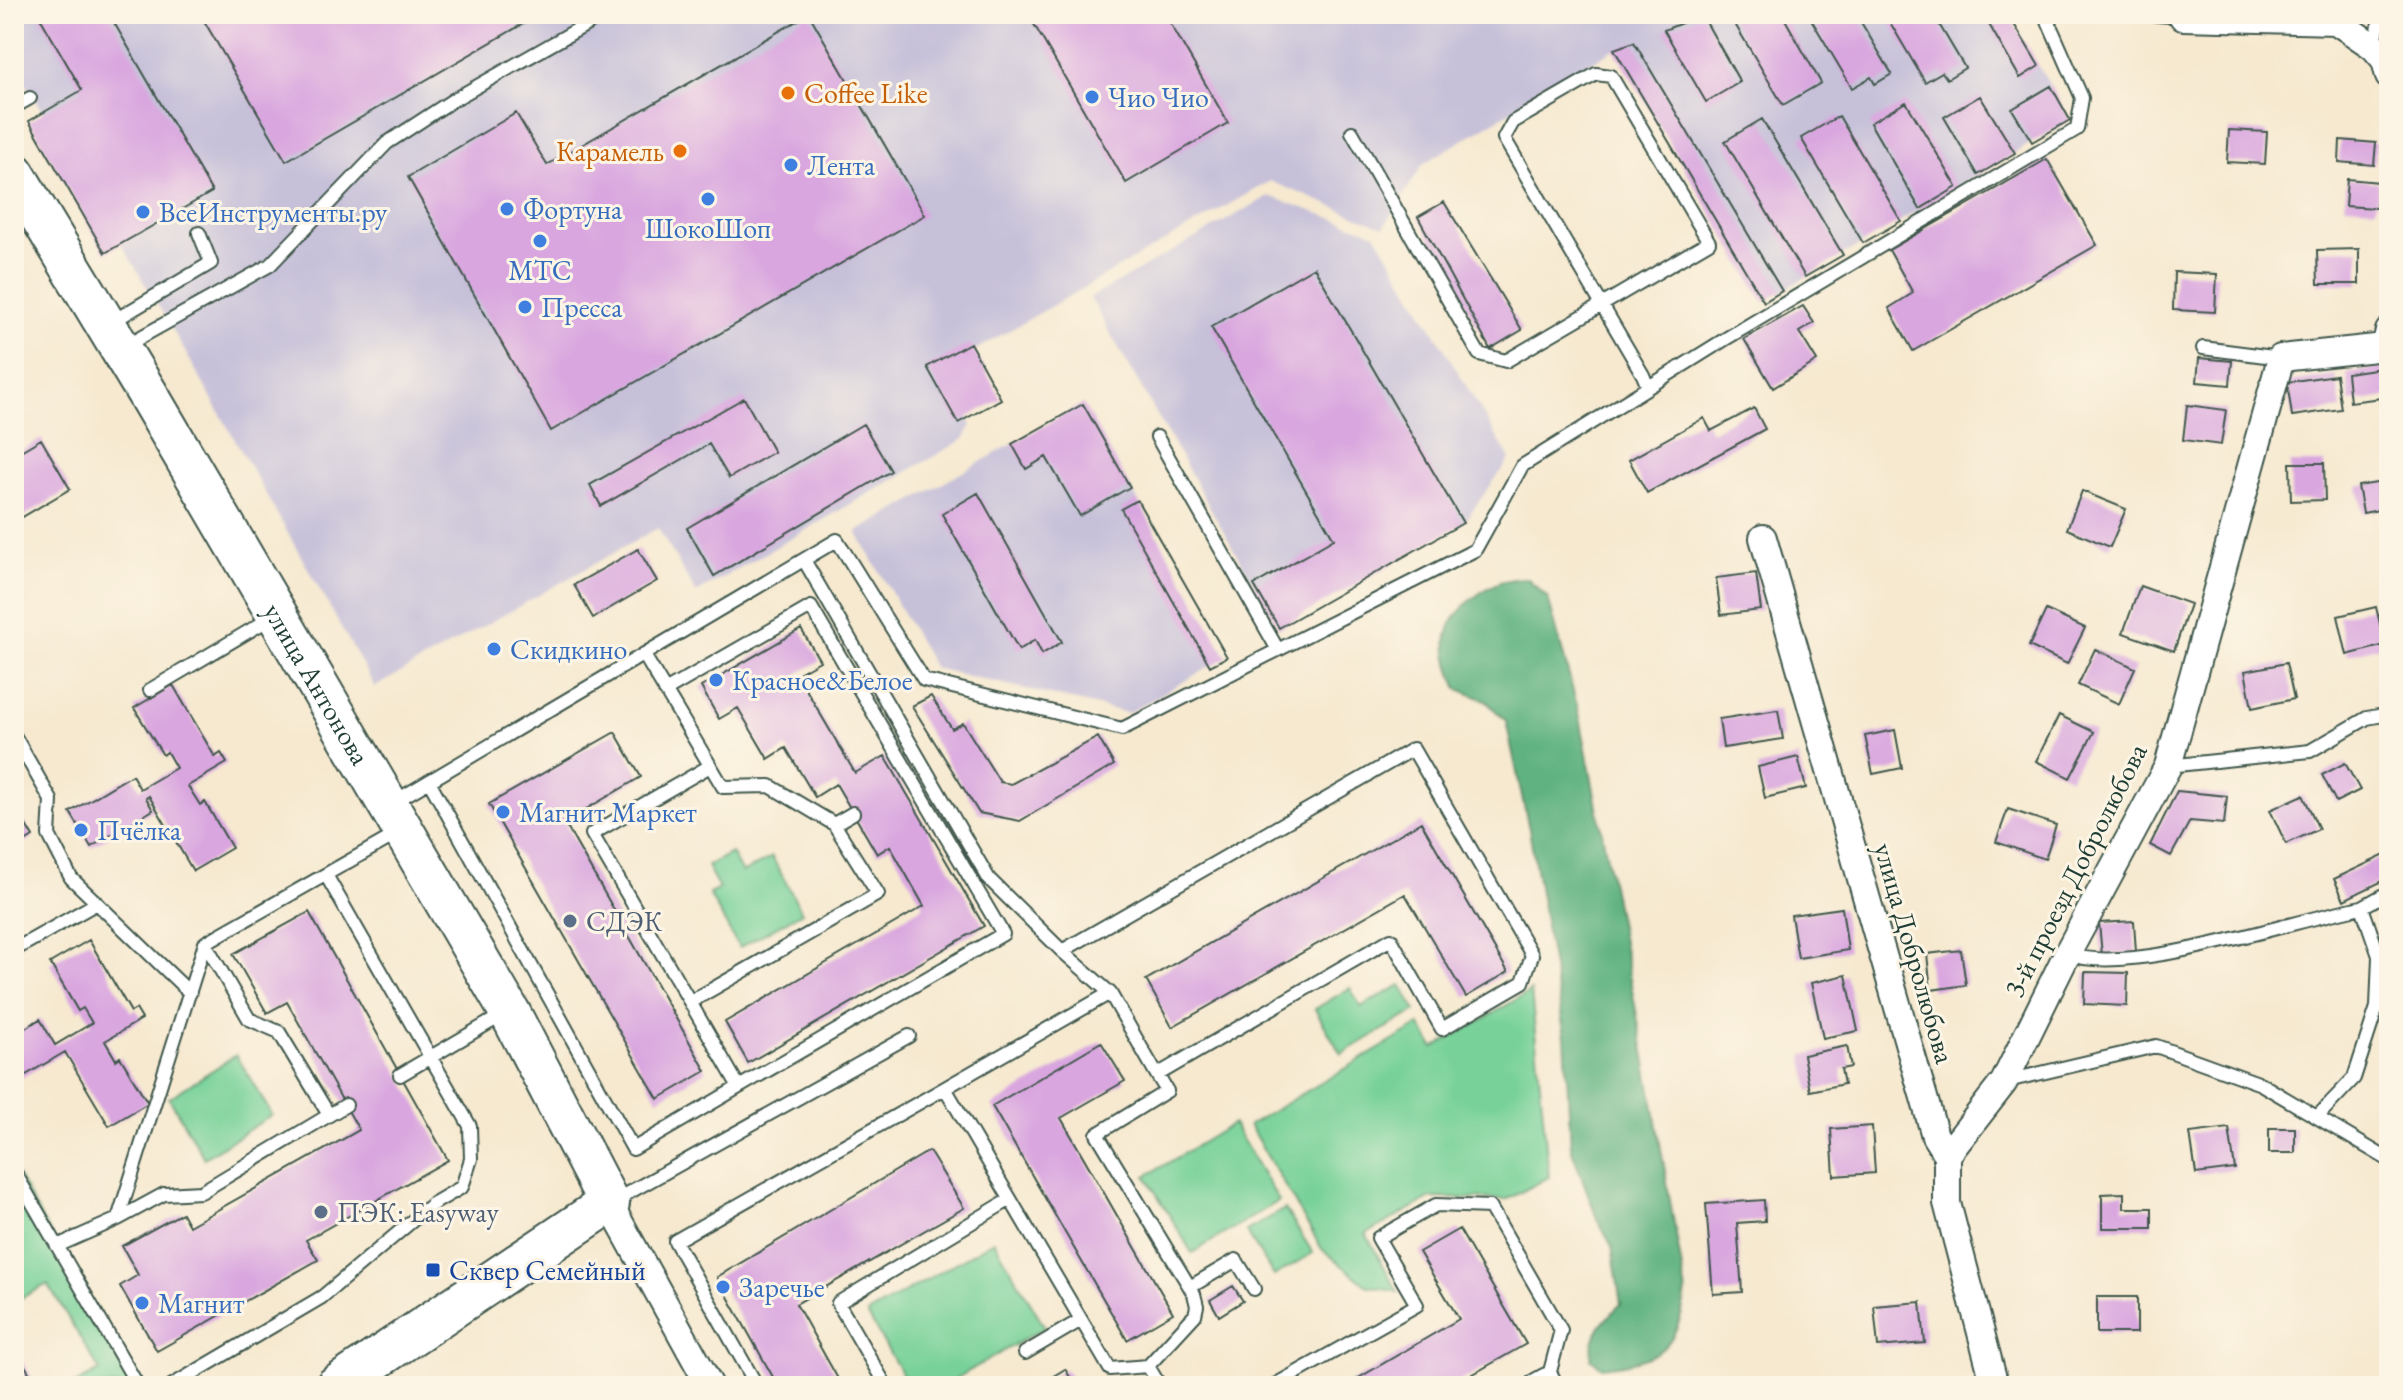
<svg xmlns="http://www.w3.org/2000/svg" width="2403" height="1400" font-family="'EB Garamond',serif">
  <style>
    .industrial { fill: #c6c0d9 }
    .green { fill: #77d198; stroke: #4b8766; stroke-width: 2 }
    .forest { fill: #61b380; stroke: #40785a; stroke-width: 2 }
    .building { fill: #d9a6df }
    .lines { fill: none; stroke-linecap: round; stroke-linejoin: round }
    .lane-casing { stroke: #3f574b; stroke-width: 16 }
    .street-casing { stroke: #3f574b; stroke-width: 30 }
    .primary-casing { stroke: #3f574b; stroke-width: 44 }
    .lane { stroke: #fff; stroke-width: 12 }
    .street { stroke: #fff; stroke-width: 26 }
    .primary { stroke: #fff; stroke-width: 40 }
    .food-dot { fill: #e8710a; stroke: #fcf5e5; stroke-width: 3 }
    .shop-dot { fill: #3f7fe0; stroke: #fcf5e5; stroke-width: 3 }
    .service-dot { fill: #5c6f8a; stroke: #fcf5e5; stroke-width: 3 }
    .transit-dot { fill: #1a4fb4; stroke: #fcf5e5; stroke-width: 3 }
    .labels { text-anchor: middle; stroke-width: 6; stroke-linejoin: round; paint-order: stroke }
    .food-label { font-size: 28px; fill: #c56008; stroke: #fcf5e5; text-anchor: start }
    .shop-label { font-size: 28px; fill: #366cbe; stroke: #fcf5e5; text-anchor: start }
    .street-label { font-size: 28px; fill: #1f3d34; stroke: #fcf5e5 }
    .service-label { font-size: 28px; fill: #4e5e75; stroke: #fcf5e5; text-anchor: start }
    .transit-label { font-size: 28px; fill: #164399; stroke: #fcf5e5; text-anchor: start }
  </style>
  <rect width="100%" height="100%" fill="#fcf5e5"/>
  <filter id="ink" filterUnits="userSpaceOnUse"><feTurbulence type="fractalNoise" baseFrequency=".0125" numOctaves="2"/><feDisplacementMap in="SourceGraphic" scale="16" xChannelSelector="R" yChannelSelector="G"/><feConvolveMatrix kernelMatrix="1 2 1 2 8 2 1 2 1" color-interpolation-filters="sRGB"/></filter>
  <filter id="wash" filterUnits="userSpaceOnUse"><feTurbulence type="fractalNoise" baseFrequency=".006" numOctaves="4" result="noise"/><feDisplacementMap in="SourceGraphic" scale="32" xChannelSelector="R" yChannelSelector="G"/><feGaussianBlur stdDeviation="1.8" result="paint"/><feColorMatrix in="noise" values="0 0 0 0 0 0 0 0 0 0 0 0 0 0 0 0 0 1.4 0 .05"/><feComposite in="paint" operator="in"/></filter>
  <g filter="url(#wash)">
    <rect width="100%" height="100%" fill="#f6e9d0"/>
    <path class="industrial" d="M14 14H2008L2070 120 1764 302 1614 49 1423 164 1384 227 1270 181 942 369 972 425 964 439 696 593 658 528 375 687 174 332 14 64Z
      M1269 196 1375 233 1510 459 1463 523 1279 628 1090 298Z
      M1083 404 1227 657 1128 713 934 668 857 532Z"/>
    <path class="green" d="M731 853 742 873 772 857 802 912 739 948 709 894 719 889 707 866Z
      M1401 985 1416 1011 1341 1054 1315 1009 1350 988 1361 1007Z
      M1531 991 1549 1177 1508 1199 1431 1198 1366 1234 1398 1292 1366 1285 1322 1249 1249 1125 1420 1025 1434 1048Z
      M236 1055 272 1115 204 1158 169 1098Z
      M1233 1124 1279 1201 1192 1253 1146 1176Z
      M14 1170 138 1386H71L100 1371 48 1284 17 1300 14 1295Z
      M1285 1209 1313 1253 1274 1276 1246 1231Z
      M994 1241 1045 1327 943 1386H909L867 1314Z"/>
    <path class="forest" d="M1527 578 1548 598 1580 717 1647 1068 1686 1292C1676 1351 1660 1360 1602 1367L1591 1359C1591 1333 1603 1321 1621 1304L1612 1246 1598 1221 1571 1148 1565 1037 1529 829 1506 721 1485 700 1458 689C1441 647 1439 625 1476 596 1495 582 1503 579 1527 578Z"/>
    <g id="blocks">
      <path class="building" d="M38 14H109L212 192 105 253 29 121 82 90Z
        M200 14H540L286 161Z
        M809 14 925 215 551 431 408 177 516 113 547 165Z
        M1028 14H1165L1228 123 1126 183Z
        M1729 14H1782L1821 83 1783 105Z
        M1808 14H1856L1892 74 1875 84 1871 77 1852 88Z
        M1885 14H1933L1965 68 1947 79 1942 72 1925 82Z
        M1983 14H2008L2039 66 2020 78Z
        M1702 15 1740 82 1706 102 1664 30Z
        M1634 42 1782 291 1764 302 1614 49Z
        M2051 86 2070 120 2032 142 2012 109Z
        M1980 96 2015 153 1978 175 1944 117Z
        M1906 102 1957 187 1920 209 1870 123Z
        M1839 116 1901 221 1863 243 1801 138Z
        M1762 119 1843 255 1805 277 1725 141Z
        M2229 130 2267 132 2265 164 2227 162Z
        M2340 140 2376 143 2374 165 2339 162Z
        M2047 159 2097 245 1913 351 1889 308 1913 293 1889 250Z
        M2347 179 2379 182 2376 208 2345 206Z
        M1444 202 1522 330 1490 349 1418 217Z
        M2359 249V284H2318L2317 250Z
        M1314 267 1463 523 1279 628 1254 585 1334 539 1211 327Z
        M2174 272 2217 274 2215 312 2173 310Z
        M1803 306 1814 323 1799 332 1817 361 1773 388 1744 339Z
        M970 343 1001 399 958 423 927 367Z
        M2199 358 2232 361 2230 385 2197 382Z
        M2388 367 2389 397 2350 402 2347 373Z
        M2336 375 2341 409 2292 416 2287 382Z
        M744 398 774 452 729 478 709 444 601 506 590 485Z
        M1083 404 1130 487 1080 516 1046 457 1026 469 1012 444Z
        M2187 405 2226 410 2221 445 2183 440Z
        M1754 408 1765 429 1647 493 1629 460 1704 418 1711 431Z
        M863 424 891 471 714 576 687 528Z
        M41 439 70 489 14 522V455Z
        M2290 463H2324L2325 500 2291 501Z
        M2389 481V508L2363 513 2358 486Z
        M2082 491 2126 509 2110 547 2067 529Z
        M978 493 1062 642 1042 654 1035 640 1019 650 942 514Z
        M1137 500 1227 657 1210 666 1121 509Z
        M638 549 657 581 593 618 574 585Z
        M1756 573 1761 610 1721 615 1716 578Z
        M2140 586 2190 604 2174 651 2123 633Z
        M2376 607 2385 645 2347 655 2338 616Z
        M2046 610 2085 628 2067 664 2029 646Z
        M801 629 820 661 797 674 855 773 885 756 984 926 748 1063 725 1022 924 906 890 846 877 854 836 784 815 797 786 748 768 759 738 708 719 719 701 687Z
        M2095 649 2135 668 2119 704 2078 685Z
        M2286 663 2294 699 2252 708 2245 671Z
        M173 685 215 757 221 753 227 763 188 786 200 805 205 802 232 848 193 871 149 796 146 798 153 810 91 847 70 812 132 775 140 789 176 768 167 752 163 755 134 708Z
        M931 696 952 729 963 723 1000 782 1011 784 1098 737 1114 765 1020 821 979 813 912 706Z
        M1778 710 1783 739 1723 748 1719 719Z
        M2059 715 2094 732 2070 778 2036 761Z
        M1895 730 1902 768 1873 774 1865 736Z
        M615 732 641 777 564 822 706 1071 658 1099 489 804Z
        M1798 757 1806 788 1765 798 1758 767Z
        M2345 763 2360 790 2336 802 2322 775Z
        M2177 791 2227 796 2224 824 2190 821 2171 856 2150 845Z
        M2303 795 2319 829 2286 844 2270 810Z
        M14 805 33 837 14 849Z
        M2008 809 2056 825 2045 859 1996 842Z
        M1421 822 1508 972 1466 997 1405 894 1172 1027 1146 980Z
        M2389 853V878L2344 900 2334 879Z
        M1842 908 1848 950 1798 958 1791 915Z
        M309 912 448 1160 306 1240 318 1260 157 1351 120 1286 138 1275 122 1246 182 1213 189 1226 359 1130 287 1002 267 1013 233 954Z
        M2134 921 2136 953 2102 955 2099 923Z
        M89 940 131 1012 136 1009 142 1019 105 1041 116 1060 120 1057 148 1103 109 1126 65 1052 14 1082V1035L40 1019 55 1045 92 1023 83 1008 78 1011 50 963Z
        M1961 950 1966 985 1931 990 1927 954Z
        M2085 972 2128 973 2127 1006 2084 1004Z
        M1846 975 1858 1031 1823 1038 1811 983Z
        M1101 1042 1125 1081 1061 1118 1173 1313 1127 1340 992 1106Z
        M1847 1046 1851 1067 1841 1069 1844 1084 1810 1091 1803 1055Z
        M1872 1126 1875 1173 1834 1176 1831 1129Z
        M2229 1128 2235 1169 2196 1174 2190 1133Z
        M2269 1128H2295V1153H2269Z
        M929 1151 964 1208 796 1304 842 1386H778L717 1277Z
        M2124 1193V1208H2152V1228H2102V1194Z
        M1764 1200 1765 1221 1737 1223 1742 1292 1713 1294 1706 1204Z
        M1459 1229 1526 1344 1452 1386H1345L1459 1319 1419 1252Z
        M1233 1286 1243 1301 1219 1316 1210 1300Z
        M2097 1297H2137V1333H2097Z
        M1921 1302 1925 1343 1878 1347 1874 1306Z
        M14 1347 37 1386H14Z
        M1065 1369 1075 1385 1043 1386 1042 1383Z"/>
    </g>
  </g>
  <g filter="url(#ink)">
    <use href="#blocks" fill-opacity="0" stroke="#3f574b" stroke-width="2"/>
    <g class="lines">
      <g class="lane-casing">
        <path id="lane" d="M2145 14 2183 17
          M2374 47 2381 14
          M14 107 30 98
          M1352 132 1479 354 1506 361 1709 242 1611 76 1596 74 1513 122 1504 138 1643 375 1648 387
          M110 323 211 263 199 233
          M123 347 270 265 387 143 453 100 605 14
          M2203 348 2281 358
          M1157 437 1278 650
          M804 560 989 879 1062 951 1413 749 1532 955 1523 982 1442 1029 1391 939 1157 1075 1110 993 1062 951
          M644 655 723 787 770 786 834 824 878 894 690 1002 592 834 710 766
          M150 690 271 618
          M665 691 811 607 1003 934 739 1087
          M14 735 51 800 49 835 71 878 190 993
          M2168 766 2310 751 2367 718 2389 714
          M429 781 633 1149 739 1087 690 1002
          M394 802 837 540 924 680 1122 729 1475 550 1522 466 1727 338 2077 129 2082 98 2045 14
          M834 824 853 813
          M14 950 97 903
          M2067 954C2132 977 2289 921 2362 907L2389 892
          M400 1075 504 1014
          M2007 1081 2156 1046 2261 1084 2389 1160
          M945 1088 1110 993
          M329 1115 279 1032 249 1019 205 943 397 834
          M2317 1117 2354 1078 2377 1007 2379 956 2362 907
          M14 1171 138 1386
          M612 1202 909 1036
          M118 1219 205 943
          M57 1246 118 1219 164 1194 201 1192 346 1105
          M1190 1287 1236 1260 1254 1289
          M1025 1353 1081 1320
          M1148 1366 1160 1386
          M171 1386 322 1297 431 1205 462 1187 471 1159 470 1126 326 875
          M757 1386 675 1241 945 1088 1110 1369 1148 1366 1195 1315 1197 1306 1194 1294 1097 1134 1167 1091 1157 1075
          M886 1386 838 1303 1009 1200
          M1273 1386 1417 1305 1378 1238 1436 1205 1490 1207 1561 1330 1547 1383"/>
      </g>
      <g class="street-casing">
        <path id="street" d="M2183 17 2336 21 2374 47 2385 60 2389 76
          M1763 538 1935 1136 1947 1155V1203L1995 1386
          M1947 1155 2004 1082 2067 954 2168 766 2281 358 2385 347 2389 331
          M609 1203 710 1386
          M1538 1386 1547 1381"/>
      </g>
      <g class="primary-casing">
        <g id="primary">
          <path id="s1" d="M14 173 147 393 509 1011 609 1203 336 1386"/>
        </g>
      </g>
      <use href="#lane" class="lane"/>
      <use href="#street" class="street"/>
      <use href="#primary" class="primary"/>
    </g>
  </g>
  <g class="food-dot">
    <circle cx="788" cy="93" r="8"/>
    <circle cx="680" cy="151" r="8"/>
  </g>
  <g class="shop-dot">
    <circle cx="1092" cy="97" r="8"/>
    <circle cx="791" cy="165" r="8"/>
    <circle cx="708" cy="199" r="8"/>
    <circle cx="507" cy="209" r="8"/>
    <circle cx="143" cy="212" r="8"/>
    <circle cx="540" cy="241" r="8"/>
    <circle cx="525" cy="307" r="8"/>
    <circle cx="494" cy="649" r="8"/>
    <circle cx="716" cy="680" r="8"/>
    <circle cx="503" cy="812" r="8"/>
    <circle cx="81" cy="830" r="8"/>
    <circle cx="723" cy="1287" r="8"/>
    <circle cx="142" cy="1303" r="8"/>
  </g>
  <g class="service-dot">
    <circle cx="570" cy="921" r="8"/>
    <circle cx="321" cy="1212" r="8"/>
  </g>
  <rect class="transit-dot" x="425" y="1262" width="16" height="16" rx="4"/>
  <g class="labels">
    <g class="food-label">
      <text x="804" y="103">Coffee Like</text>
      <text x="664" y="161" text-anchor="end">Карамель</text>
    </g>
    <g class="shop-label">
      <text x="1108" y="107">Чио Чио</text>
      <text x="807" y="175">Лента</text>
      <text x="523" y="219">Фортуна</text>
      <text x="159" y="222">ВсеИнструменты.ру</text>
      <text x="708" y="238" text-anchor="middle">ШокоШоп</text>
      <text x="540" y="280" text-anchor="middle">МТС</text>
      <text x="541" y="317">Пресса</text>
      <text x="510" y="659">Скидкино</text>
      <text x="732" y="690">Красное&amp;Белое</text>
      <text x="519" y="822">Магнит Маркет</text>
      <text x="97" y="840">Пчёлка</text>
      <text x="739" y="1297">Заречье</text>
      <text x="158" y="1313">Магнит</text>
    </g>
    <g class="street-label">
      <text dy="10" stroke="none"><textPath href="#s1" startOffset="594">улица Антонова</textPath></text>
      <text transform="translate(2075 870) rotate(-63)" y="10">3-й проезд Добролюбова</text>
      <text transform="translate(1915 953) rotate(74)" y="10">улица Добролюбова</text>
    </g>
    <g class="service-label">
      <text x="586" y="931">СДЭК</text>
      <text x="337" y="1222">ПЭК: Easyway</text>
    </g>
    <g class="transit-label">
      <text x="449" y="1280">Сквер Семейный</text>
    </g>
  </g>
  <rect width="2403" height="1400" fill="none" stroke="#fcf5e5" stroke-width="48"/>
</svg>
